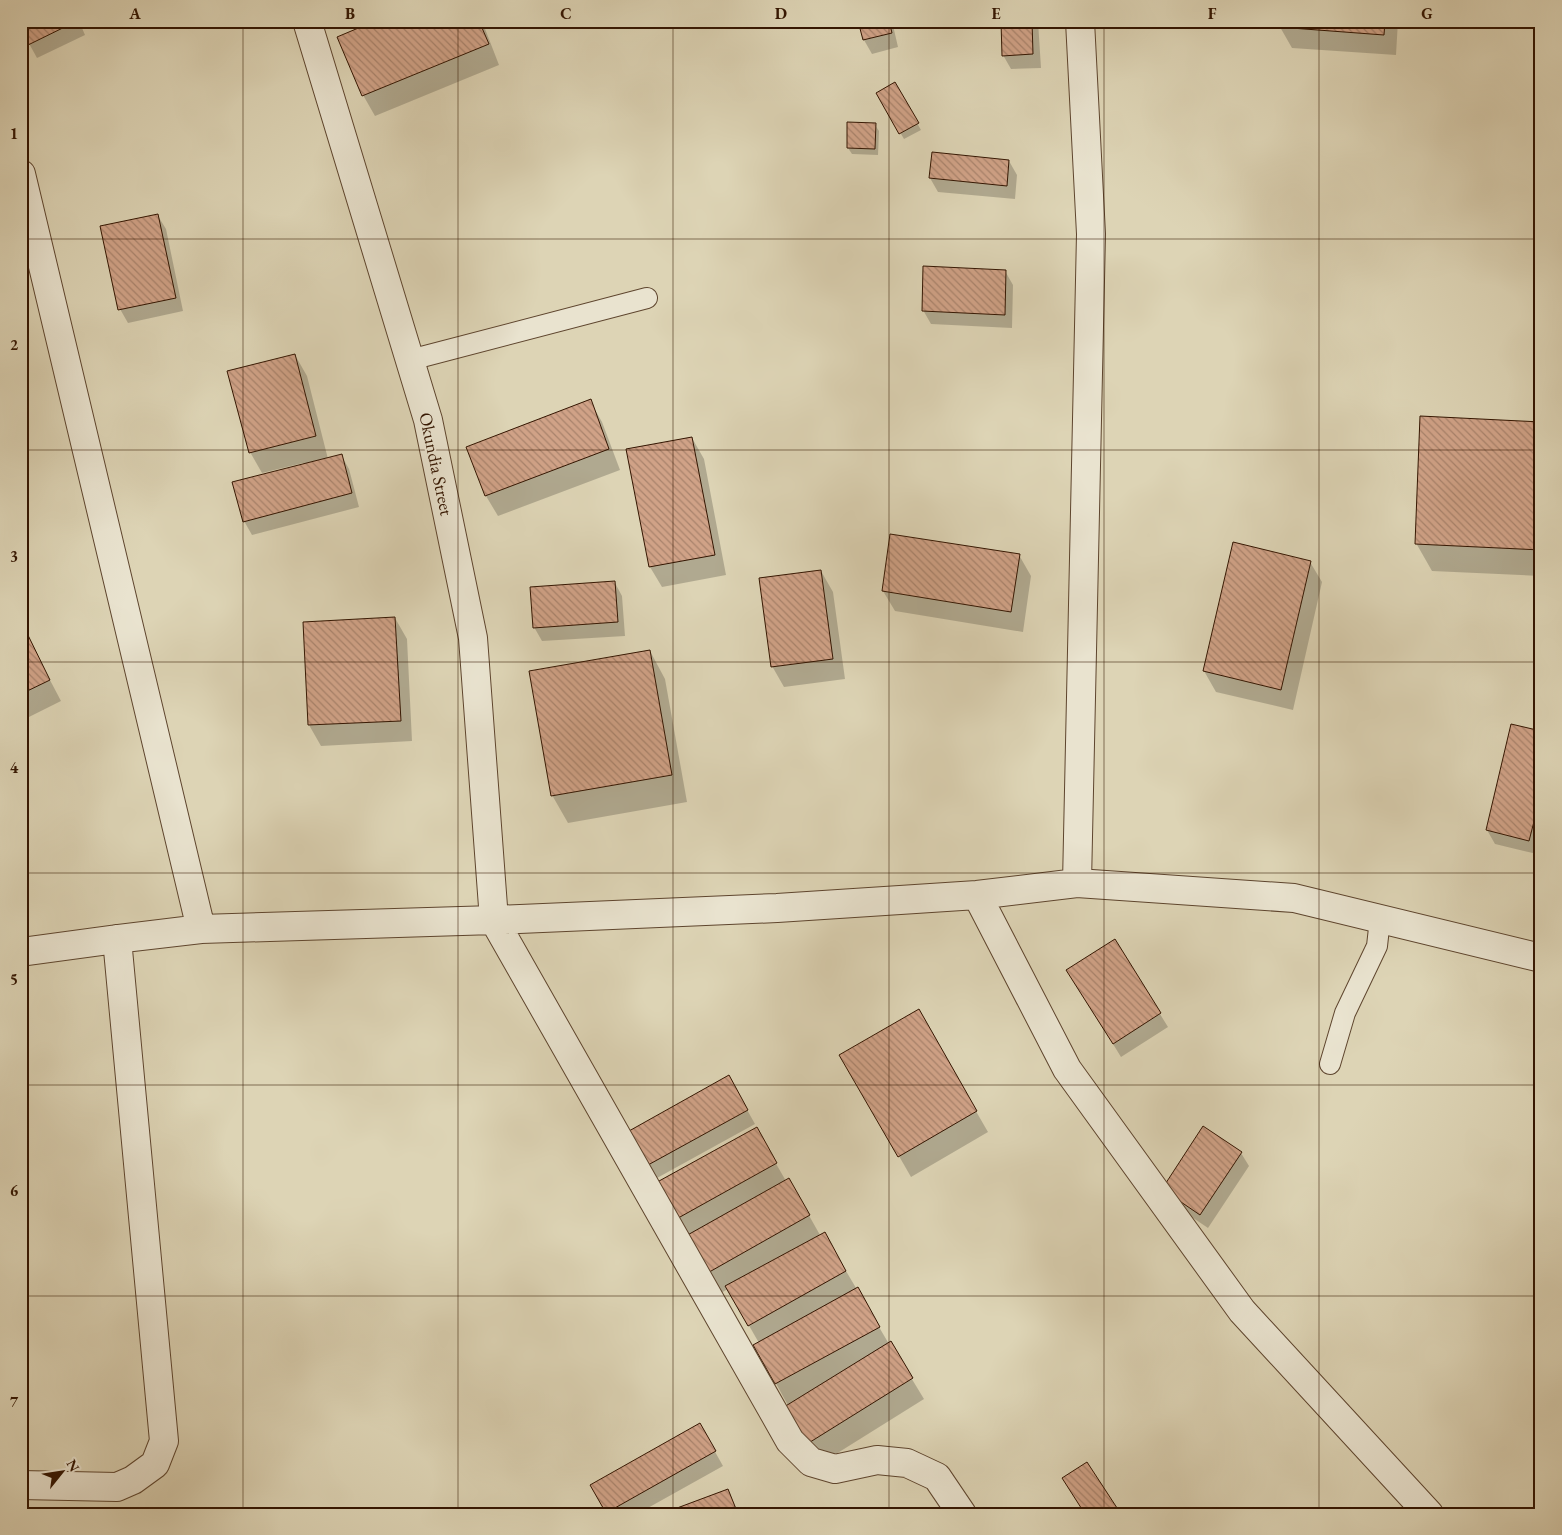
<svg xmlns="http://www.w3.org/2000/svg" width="1562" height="1535" font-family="'EB Garamond',serif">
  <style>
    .shadow { fill: #0003 }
    .building { fill: url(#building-back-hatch); stroke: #331501 }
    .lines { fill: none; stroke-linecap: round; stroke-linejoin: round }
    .service-casing { stroke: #5e452e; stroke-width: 22 }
    .minor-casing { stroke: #5e452e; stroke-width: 30 }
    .service { stroke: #e9e3cf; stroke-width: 20 }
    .minor { stroke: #e9e3cf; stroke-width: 28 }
    .grid { fill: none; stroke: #331501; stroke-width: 1; stroke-opacity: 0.55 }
    .labels { text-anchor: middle; stroke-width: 4; stroke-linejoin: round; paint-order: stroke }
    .street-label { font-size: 18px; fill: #331501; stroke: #e9e3cf }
    .neatline { fill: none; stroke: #331501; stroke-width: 2 }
    .grid-label { font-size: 16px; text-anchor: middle; font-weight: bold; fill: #331501 }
  </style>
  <defs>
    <pattern id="building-back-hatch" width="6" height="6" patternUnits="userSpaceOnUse" patternTransform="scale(1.25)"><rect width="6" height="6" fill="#d0a287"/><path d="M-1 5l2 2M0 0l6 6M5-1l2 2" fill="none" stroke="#a9836c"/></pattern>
  </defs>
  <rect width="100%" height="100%" fill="#ddd4b5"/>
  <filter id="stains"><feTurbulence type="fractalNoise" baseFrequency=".004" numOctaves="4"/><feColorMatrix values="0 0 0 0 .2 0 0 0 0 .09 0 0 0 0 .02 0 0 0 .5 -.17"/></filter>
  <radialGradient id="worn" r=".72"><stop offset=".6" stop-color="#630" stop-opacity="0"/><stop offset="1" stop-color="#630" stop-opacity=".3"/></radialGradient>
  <path class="shadow" d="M21 21H79L85 35 37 58 21 29Z
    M379 21H482L499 65 375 116 363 95Z
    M860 21H892L898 47 872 54 864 40Z
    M1002 21H1038L1041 68 1011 69 1003 55Z
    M1280 21H1398L1396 55 1292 48 1280 27Z
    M894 83 921 130 904 139 877 93Z
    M875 125 879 131 878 155 852 154 848 148Z
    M1009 161 1017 175 1015 199 938 192 930 178Z
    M158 216 166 229 183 311 128 323 120 309Z
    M1005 271 1013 285 1012 328 931 324 923 310Z
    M295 355 307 376 328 459 341 455 349 469 359 507 252 535 244 521 304 465 303 463 262 473 250 452Z
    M590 401 602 422 620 470 498 516 486 496 468 448Z
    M1541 423V576L1432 571 1416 543Z
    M692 438 704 459 726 575 662 587 650 567Z
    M1019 555 1031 576 1023 632 895 611 883 591Z
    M1310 562 1322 582 1293 710 1216 692 1204 671Z
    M821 571 833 592 845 679 784 687 772 666Z
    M615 583 622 596 625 636 542 641 534 627Z
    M395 618 407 639 412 741 321 746 309 725Z
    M21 625 61 701 21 721Z
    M650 651 665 679 687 802 568 823 552 795Z
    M1541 733V838L1537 854 1495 844 1487 830Z
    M1115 941 1168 1027 1121 1057 1076 984Z
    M918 1011 988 1132 911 1177 841 1055Z
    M736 1090 755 1124 657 1178 631 1131Z
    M756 1129 786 1181 789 1180 820 1235 836 1254 889 1344 890 1343 924 1399 820 1464 755 1345 759 1343 728 1289 717 1295 652 1186Z
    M1241 1153 1249 1166 1208 1228 1171 1203Z
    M700 1425 723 1466 637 1514H608L592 1485Z
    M728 1490 739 1514H665Z"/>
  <path class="building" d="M21 21H77L28 45 21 32Z
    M375 21H479L489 44 362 96 337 37Z
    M858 21H889L892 33 863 40Z
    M1001 21H1032L1033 54 1002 56Z
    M1279 21H1385L1384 35 1278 27Z
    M895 82 919 123 899 134 876 93Z
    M847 122 876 123 875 149 847 148Z
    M932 152 1009 160 1007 186 929 178Z
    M158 214 176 298 118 310 100 226Z
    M923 266 1006 270 1005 315 922 311Z
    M295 354 316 436 249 453 227 371Z
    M591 399 609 449 485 496 466 447Z
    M1420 416 1541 422V550L1415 544Z
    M692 437 715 555 649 567 626 449Z
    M342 454 352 493 243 522 232 482Z
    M890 534 1020 554 1011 612 882 591Z
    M1233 542 1311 561 1281 690 1203 671Z
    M821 570 833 659 771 667 759 578Z
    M615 581 618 622 533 628 530 587Z
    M395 617 401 721 308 725 303 622Z
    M22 623 50 680 21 694V623Z
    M650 650 672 775 551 796 529 671Z
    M1511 724 1541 731V794L1529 841 1486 830Z
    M1115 939 1161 1013 1113 1044 1066 970Z
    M919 1009 977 1111 898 1157 839 1055Z
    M729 1075 748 1110 648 1165 629 1131Z
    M1203 1126 1242 1152 1200 1215 1162 1189Z
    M757 1127 777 1163 671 1222 650 1186Z
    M789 1178 810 1215 704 1275 684 1237Z
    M825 1232 846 1271 748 1326 725 1286Z
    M858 1287 880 1327 775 1384 753 1345Z
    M891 1341 913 1378 807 1444 784 1407Z
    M700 1423 716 1451 606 1513 590 1485Z
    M1087 1462 1121 1514H1085L1062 1478Z
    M728 1489 738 1514H661Z"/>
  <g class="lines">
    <g class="service-casing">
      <path id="service" d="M410 360 647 298
        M1330 1064 1345 1013 1377 946 1380 919"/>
    </g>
    <g class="minor-casing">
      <path id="minor" d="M307 21 428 420 473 638 494 920 790 1441 811 1462 835 1469 877 1460 907 1463 937 1477 962 1514
        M21 174 201 929
        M1077 883 1091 234 1080 21
        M977 895 1067 1069 1242 1311 1429 1514
        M21 952 117 939 201 929 494 920 777 908 977 895 1077 883 1294 898 1541 958
        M21 1485 117 1487 133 1480 155 1464 164 1441 117 939"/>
    </g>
    <use href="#service" class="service"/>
    <use href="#minor" class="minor"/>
  </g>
  <path class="grid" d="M243 21V1514M458 21V1514M673 21V1514M889 21V1514M1104 21V1514M1319 21V1514M21 239H1541M21 450H1541M21 662H1541M21 873H1541M21 1085H1541M21 1296H1541"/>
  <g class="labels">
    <g class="street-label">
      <text transform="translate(436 464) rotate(78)" y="6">Okundia Street</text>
    </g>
  </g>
  <rect width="1562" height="1535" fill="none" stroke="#ddd4b5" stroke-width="55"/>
  <g transform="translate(62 1472) rotate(60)" stroke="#e9e3cf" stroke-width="4" paint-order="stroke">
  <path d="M0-4L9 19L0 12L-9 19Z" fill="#331501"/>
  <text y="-8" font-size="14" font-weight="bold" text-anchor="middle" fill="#331501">N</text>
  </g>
  <rect x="28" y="28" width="1506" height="1480" class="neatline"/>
  <g class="grid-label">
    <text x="135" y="19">A</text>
    <text x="350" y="19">B</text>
    <text x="566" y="19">C</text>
    <text x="781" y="19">D</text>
    <text x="996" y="19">E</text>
    <text x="1212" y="19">F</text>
    <text x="1427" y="19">G</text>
    <text x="14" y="139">1</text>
    <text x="14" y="350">2</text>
    <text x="14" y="562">3</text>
    <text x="14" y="773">4</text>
    <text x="14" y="985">5</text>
    <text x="14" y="1196">6</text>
    <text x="14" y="1407">7</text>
  </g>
  <rect width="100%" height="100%" filter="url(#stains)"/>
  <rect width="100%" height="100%" fill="url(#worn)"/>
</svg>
